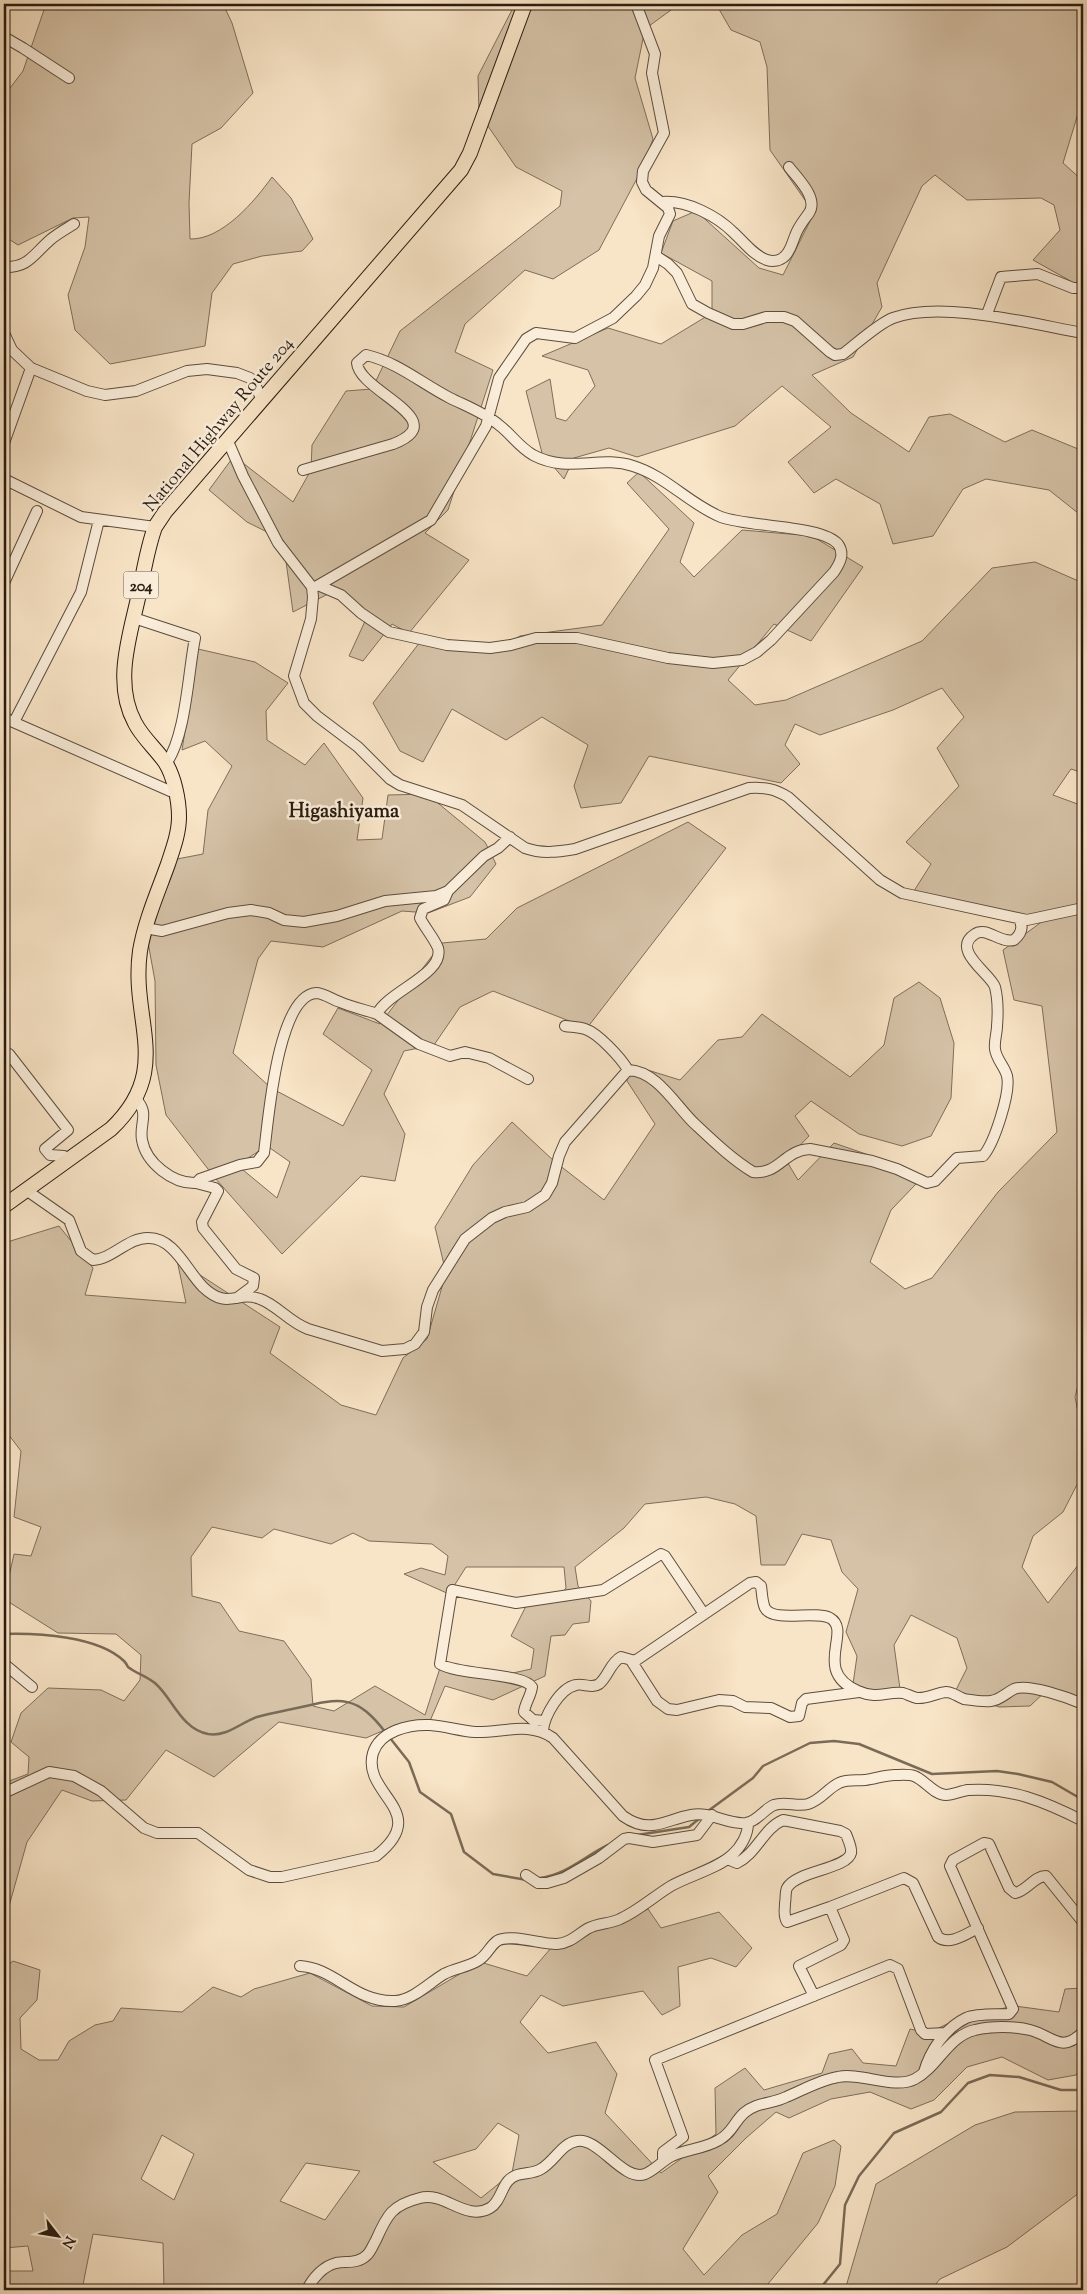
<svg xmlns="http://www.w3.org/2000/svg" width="1087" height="2294" font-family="'Sorts Mill Goudy',serif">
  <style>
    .green { fill: #d5c2a7; stroke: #7e6e5c; fill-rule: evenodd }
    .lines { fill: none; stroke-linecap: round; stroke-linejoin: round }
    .stream { stroke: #7a6b58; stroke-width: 2.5 }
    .minor-casing { stroke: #5c4d3e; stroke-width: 12 }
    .highway-casing { stroke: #281b10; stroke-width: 16 }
    .minor { stroke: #faedda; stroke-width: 10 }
    .highway { stroke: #f8e4c6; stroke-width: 14 }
    .labels { text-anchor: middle; stroke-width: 5; stroke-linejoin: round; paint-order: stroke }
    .shield { fill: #faedda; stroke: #675a4d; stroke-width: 1 }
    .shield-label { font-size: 16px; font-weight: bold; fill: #281b10 }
    .street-label { font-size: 18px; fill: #281b10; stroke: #faedda }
    .quarter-label { font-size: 20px; font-weight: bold; fill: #281b10; stroke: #faedda }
  </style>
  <rect width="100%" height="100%" fill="#f8e4c6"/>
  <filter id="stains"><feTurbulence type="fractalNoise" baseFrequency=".004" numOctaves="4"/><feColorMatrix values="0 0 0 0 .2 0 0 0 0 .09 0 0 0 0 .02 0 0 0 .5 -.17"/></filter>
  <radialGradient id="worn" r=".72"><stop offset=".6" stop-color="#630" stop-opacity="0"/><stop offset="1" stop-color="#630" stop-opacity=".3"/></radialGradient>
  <path class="green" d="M46 4H223L232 23 253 93 221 128 192 144 189 203 190 239C222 240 255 201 272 177L291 198 313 239 302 251 262 256 233 264 212 293 205 346 110 364 75 330 68 295 85 247 89 217 73 218 18 245 4 236V96L23 71Z
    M515 4H672L671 10 645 29 635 78 653 139 642 169 599 250 553 279 525 270 465 324 455 352 493 370 448 510 425 533 469 560 409 633 392 624 363 661 349 656 366 619 330 593 293 612 283 540 247 522 209 490 234 456 293 502 311 470 312 445 346 391 372 389 400 331 560 206 562 191 516 167 479 113 478 76Z
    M716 4H1083V97L1063 163 1083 181V288L1033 260 1060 230 1054 205 1041 198 967 200 935 175 922 186 877 283 882 307 853 357 812 375 851 413 909 452 929 417 950 414 1005 442 1032 430 1083 451V517L1049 490 986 479 963 489 933 536 893 544 880 504 836 479 814 493 788 462 831 427 782 386 735 426 637 457 609 448 574 458 564 479 542 453 526 391 550 379 556 418 566 421 595 386 588 370 542 356 608 328 661 344 712 313V281L661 253 673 221 696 211 759 268 783 275 814 213 770 150 767 67 760 42 731 30Z
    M639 472 694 523 680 562 694 577 742 530 812 536 863 567 811 641 774 624 728 680 755 705 786 700 922 641 992 568 1035 562 1083 583V773L1071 769 1053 795 1083 806V1365L1075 1397 1083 1436V1473L1063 1512 1033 1536 1022 1567 1048 1603 1083 1559V1700L1047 1690 1030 1706 999 1707 956 1690 967 1668 957 1638 911 1615 894 1645 900 1689 887 1695 853 1684 857 1656 846 1632 858 1589 842 1572 831 1540 802 1534 785 1565H761L756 1516 735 1504 706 1497 645 1504 624 1528 575 1567 578 1586 591 1601 589 1622 573 1624 565 1635 551 1636 545 1676 493 1700 445 1686 430 1721 396 1725 366 1738 279 1722 214 1777 166 1750 126 1800 92 1801 62 1790 27 1842 4 1924V1783L28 1774 29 1757 11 1742 21 1713 48 1688 101 1690 124 1701 140 1680 141 1655 116 1634 58 1633 4 1599 14 1554 31 1556 41 1527 14 1517 21 1451 8 1434 4 1436V1243L59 1226 93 1268 85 1295 186 1303 177 1260 280 1327 270 1353 341 1405 376 1415 403 1358 427 1339 446 1273 435 1227 473 1165 512 1122 554 1161 604 1200 655 1124 627 1081 628 1064 680 1080 718 1040 742 1037 762 1014 850 1077 884 1045 894 998 919 982 940 998 954 1043 951 1098 931 1136 902 1146 859 1134 811 1101 795 1116 809 1136 786 1160 798 1180 834 1143 889 1162 916 1184 891 1210 870 1262 905 1289 932 1278 998 1192 1057 1132 1042 1006 1014 1000 1003 950 1043 921 912 894 931 864 906 842 959 786 937 748 964 717 942 688 893 710 820 735 795 724 785 745 800 764 781 783 649 756 621 803 581 808 574 786 588 745 542 717 506 740 452 709 423 762 400 751 373 703 420 642 496 650 520 636 602 625 669 529 627 483ZM212 1527 262 1538 274 1529 331 1544 353 1533 369 1541 432 1544 448 1556 445 1575 421 1568 404 1574 449 1594 466 1567H564L566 1588 556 1600H529L511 1636 534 1649 531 1669 495 1677 440 1668 425 1715 375 1686 334 1711 313 1706 311 1679 284 1641 239 1631 220 1603 192 1596 191 1557Z
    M198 649 255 662 288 683 266 711 267 740 305 765 324 743 363 798 357 840 382 839 388 795 427 794 485 842 496 864 470 897 428 913 402 911 323 947 271 941 258 959 233 1053 271 1088 343 1126 372 1070 323 1034 338 1008 380 1024 442 943 486 939 517 908 688 822 726 848 587 1028 493 991 460 1007 434 1045 404 1051 384 1094 405 1134 395 1181 361 1176 282 1254 215 1178 166 1115 156 1065 155 981 147 937 177 859 203 854 208 810 232 766 205 741 182 750ZM267 1146 290 1162 277 1198 237 1165Z
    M648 1909 661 1928 719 1912 752 1948 736 1967 711 1958 678 1967 680 2006 662 2015 643 1991 563 2006 541 1995 520 2022 548 2053 596 2042 617 2074 605 2113 661 2173 716 2134 715 2088 745 2068 764 2090 822 2073 829 2054 852 2049 863 2063 896 2066 910 2029 928 2033 964 2016 1015 2006 1059 2012 1065 1989 1083 1988V2063L1076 2075 1048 2080 1002 2057 967 2067 934 2100 911 2109 870 2092 831 2099 789 2118 776 2112 746 2138 708 2176 718 2192 683 2249 704 2275 742 2235 777 2214 803 2153 834 2140 841 2146 835 2186 818 2223 763 2290H164L163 2243 93 2234 82 2290H4V2271H33L28 2246 4 2248V1968L13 1961 40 1970 37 2000 20 2018 21 2049 39 2060H58L69 2041 95 2025 113 2021 121 2008 182 2012 213 1987 241 1997 254 1989 310 1973 372 2006 404 2007 480 1962 527 1976 551 1948ZM498 2123 519 2135 512 2173 481 2198 433 2162 476 2149ZM162 2135 194 2154 174 2200 141 2179ZM306 2163 360 2171 325 2220 280 2201Z
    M1083 2111V2190L1007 2247 940 2279 931 2290H845L876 2184 975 2125 1015 2112Z"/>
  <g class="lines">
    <path class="stream" d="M4 1634C38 1633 98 1636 124 1661 125 1662 127 1665 128 1667 137 1674 149 1677 157 1685 173 1700 182 1729 208 1734 227 1737 240 1723 257 1717 270 1713 284 1711 297 1708 342 1697 357 1695 386 1733
      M390 1738 409 1762 420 1792 451 1814 464 1852 493 1874 527 1880
      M708 1811 753 1778 763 1766 810 1743 834 1741 859 1744 932 1774 997 1771 1018 1774 1052 1782 1083 1800
      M637 1835 689 1827 700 1818
      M540 1878C566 1875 585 1856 608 1845
      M819 2290 840 2264 845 2205 859 2176 894 2133 941 2112 968 2083 990 2075 1019 2077 1061 2090H1083"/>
    <g class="minor-casing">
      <path id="minor" d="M4 37 23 48 69 78
        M662 202C687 200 717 216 734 233 744 242 754 256 767 260 773 262 780 261 785 256 791 250 792 243 795 236 798 227 804 220 809 213 819 198 797 178 789 167
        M656 256 668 264 677 273 692 304 708 313 733 324H743L766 317H784L795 321 830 352 835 355 843 354C855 345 879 323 893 318 941 300 1032 324 1083 333
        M4 267C28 268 33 255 50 240 57 234 66 229 74 224
        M987 314 1001 277 1038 274 1073 288H1083
        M4 333 12 350 31 368 87 391 105 395 136 391 187 371 207 369 237 373 250 378 255 384 262 401
        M227 439 243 476 278 543 312 587 313 597 311 619 294 676 304 703 317 716 358 747 390 779 400 785 462 805 525 848C542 854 557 852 575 849L749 788C765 787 775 789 788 797L880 880 902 893 1027 920 1083 908
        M4 443 31 368
        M303 470 393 444C455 420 359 392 357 363L366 355C397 362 421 383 450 398 466 406 485 413 499 425 511 434 519 447 533 455 569 474 599 455 633 466 666 476 689 504 721 517 747 527 822 525 838 544 845 554 840 563 834 572L771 640 757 652 742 660 713 663 668 658 577 638H536L511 645 490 648 447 645 389 632 361 613 341 595 320 586
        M4 479 81 517 155 527
        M4 583 37 511
        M317 586 431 520 486 426 499 378 526 339 536 333 575 338 613 318 636 296 645 285 653 268 659 236 670 214 668 208 646 190 642 182 643 171 664 133 652 73 655 54 636 4
        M134 618 195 638C188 673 186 736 166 764
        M4 718 170 791 176 792
        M14 722 81 592 99 520
        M145 928 162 931 228 913 251 910 269 913 284 920 304 922 337 916 385 901 436 896 448 891 484 856 498 848 510 837
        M377 1014 419 1044 450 1056 465 1052 489 1058 528 1079
        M565 1026C571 1027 579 1027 585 1029 598 1033 621 1058 628 1070
        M4 1058 9 1054 68 1130 45 1149 50 1155 64 1156 69 1159
        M136 1099C150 1114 139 1123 142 1140 146 1163 173 1184 196 1183L200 1179 240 1165 257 1162 264 1153C268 1124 277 996 316 993 324 993 333 1000 340 1002 352 1007 365 1010 377 1014 388 991 445 974 438 948 434 938 425 928 420 918L423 909 444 900 448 891
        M196 1183 215 1188 218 1191 202 1222 203 1228 236 1269 254 1278 253 1286 237 1298
        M26 1190 69 1220 81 1251 93 1260C113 1259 128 1237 149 1238 174 1238 187 1271 203 1287 228 1311 237 1290 260 1299 277 1305 289 1322 308 1329L382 1351 405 1349 415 1344 424 1332 427 1307 433 1290 465 1239 492 1218 505 1212 527 1207 545 1195 552 1183 559 1156 565 1142 628 1070C658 1071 676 1107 696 1125 713 1141 733 1160 753 1172 779 1175 784 1150 810 1149L872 1161 897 1169 927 1183 935 1181 957 1158 983 1156C994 1144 1011 1092 1007 1076 1005 1067 996 1059 995 1049 994 1041 997 1033 997 1026 998 1014 998 999 995 987 991 974 950 950 975 934 986 926 1001 944 1014 940 1021 934 1024 927 1019 919
        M632 1662 657 1701 668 1709 677 1710 719 1700 733 1701 745 1707 771 1708 790 1717 799 1716 802 1703 806 1699 859 1692
        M4 1667H8L32 1687
        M544 1721 533 1720 524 1712C525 1703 531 1696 532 1687 523 1673 458 1675 440 1664L452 1590 516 1603 603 1590 661 1554 665 1556 704 1614
        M543 1731C544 1716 560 1688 576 1685 583 1683 592 1689 599 1684 608 1677 610 1663 621 1657L635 1661 750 1583 756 1582 761 1586C762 1592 762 1602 765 1608 773 1623 815 1610 830 1618 853 1631 811 1671 858 1691 878 1700 887 1691 903 1693 907 1694 912 1697 917 1698 927 1699 936 1693 946 1692 953 1692 958 1697 964 1699 971 1700 983 1702 991 1701 1000 1700 1006 1693 1014 1689 1028 1683 1069 1698 1083 1704
        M4 1791H8L49 1772 74 1776 101 1791 144 1828 157 1833H198L249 1870 270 1877H282L376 1856C433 1811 361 1795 373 1753 380 1731 409 1724 430 1725 445 1726 460 1731 475 1732 502 1733 529 1721 553 1738L623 1816C650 1835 664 1820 691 1815 711 1811 727 1825 746 1823 758 1821 764 1809 774 1805 785 1801 797 1807 808 1804 821 1800 827 1789 839 1783 848 1779 856 1781 865 1780 875 1779 884 1775 895 1775 900 1775 908 1774 914 1776 925 1780 934 1795 946 1795 953 1795 961 1791 968 1790 1010 1787 1046 1802 1083 1821
        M731 1856 732 1861 737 1863C757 1853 763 1829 783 1820L840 1831 846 1834C848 1840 852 1847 851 1853 847 1869 796 1871 787 1888 785 1892 786 1899 785 1903 785 1910 783 1916 787 1922L830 1907 904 1878 913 1883 938 1937C949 1946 966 1934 978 1928
        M526 1875 538 1883H547L564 1878 599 1858 624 1839 629 1838 653 1842 697 1835 712 1815
        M300 1966C335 1968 355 2003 395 2001 413 2000 429 1983 444 1974 455 1968 469 1967 479 1960 487 1955 490 1946 497 1941 509 1933 543 1945 557 1944 570 1943 577 1935 587 1929 597 1923 610 1924 620 1919 638 1911 653 1897 671 1886 688 1876 717 1869 732 1855 741 1847 748 1835 748 1823
        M814 1996 799 1966 841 1945 844 1940 830 1907
        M924 2072C930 2051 945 2028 966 2018 978 2013 997 2015 1009 2014L1013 2009 950 1866 953 1860 984 1843 989 1844 1009 1888 1015 1893C1027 1891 1034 1876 1046 1876L1083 1922
        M663 2160V2152L683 2137 655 2060 890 1965 898 1969 921 2030 925 2034 946 2033
        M307 2290C312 2279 323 2266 336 2263 347 2261 358 2264 367 2255 371 2251 373 2245 376 2240 387 2215 392 2205 420 2198 444 2191 466 2222 490 2208 500 2202 501 2189 508 2181 518 2170 530 2176 541 2169 554 2162 562 2143 577 2141 599 2137 623 2182 645 2174 655 2170 662 2161 672 2156 687 2149 704 2149 719 2140 732 2133 734 2122 744 2113 756 2102 773 2104 786 2097 803 2090 820 2080 838 2077 861 2072 894 2090 915 2079 938 2067 948 2036 975 2030 991 2026 1014 2026 1030 2030 1053 2036 1061 2054 1083 2032"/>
    </g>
    <g class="highway-casing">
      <path id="highway" d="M4 1206 111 1129C174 1069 130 1021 140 951 145 921 158 892 168 864 173 849 179 833 179 817 179 800 174 776 165 762 156 749 142 737 135 723 113 683 130 635 139 594 144 571 147 549 155 527L165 512 461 170 470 153 525 4"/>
    </g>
    <use href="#minor" class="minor"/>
    <use href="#highway" class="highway"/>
  </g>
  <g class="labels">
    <rect class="shield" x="123.5" y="571.5" width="35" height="27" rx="4"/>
    <g class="shield-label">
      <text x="141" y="591">204</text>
    </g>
    <g class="street-label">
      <text transform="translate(218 424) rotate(-50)" y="6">National Highway Route 204</text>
    </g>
    <g class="quarter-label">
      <text x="344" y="817">Higashiyama</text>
    </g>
  </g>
  <rect width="1087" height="2294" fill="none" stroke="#f8e4c6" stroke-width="20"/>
  <rect x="5" y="5" width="1077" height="2284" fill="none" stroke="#281b10" stroke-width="2.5"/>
  <rect x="10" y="10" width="1067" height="2274" fill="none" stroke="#281b10"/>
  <g transform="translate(58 2236) rotate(121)" stroke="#faedda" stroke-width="4" paint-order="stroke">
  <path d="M0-4L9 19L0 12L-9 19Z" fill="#281b10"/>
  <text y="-8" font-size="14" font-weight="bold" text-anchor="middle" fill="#281b10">N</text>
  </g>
  <rect width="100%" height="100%" filter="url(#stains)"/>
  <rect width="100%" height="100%" fill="url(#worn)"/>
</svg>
